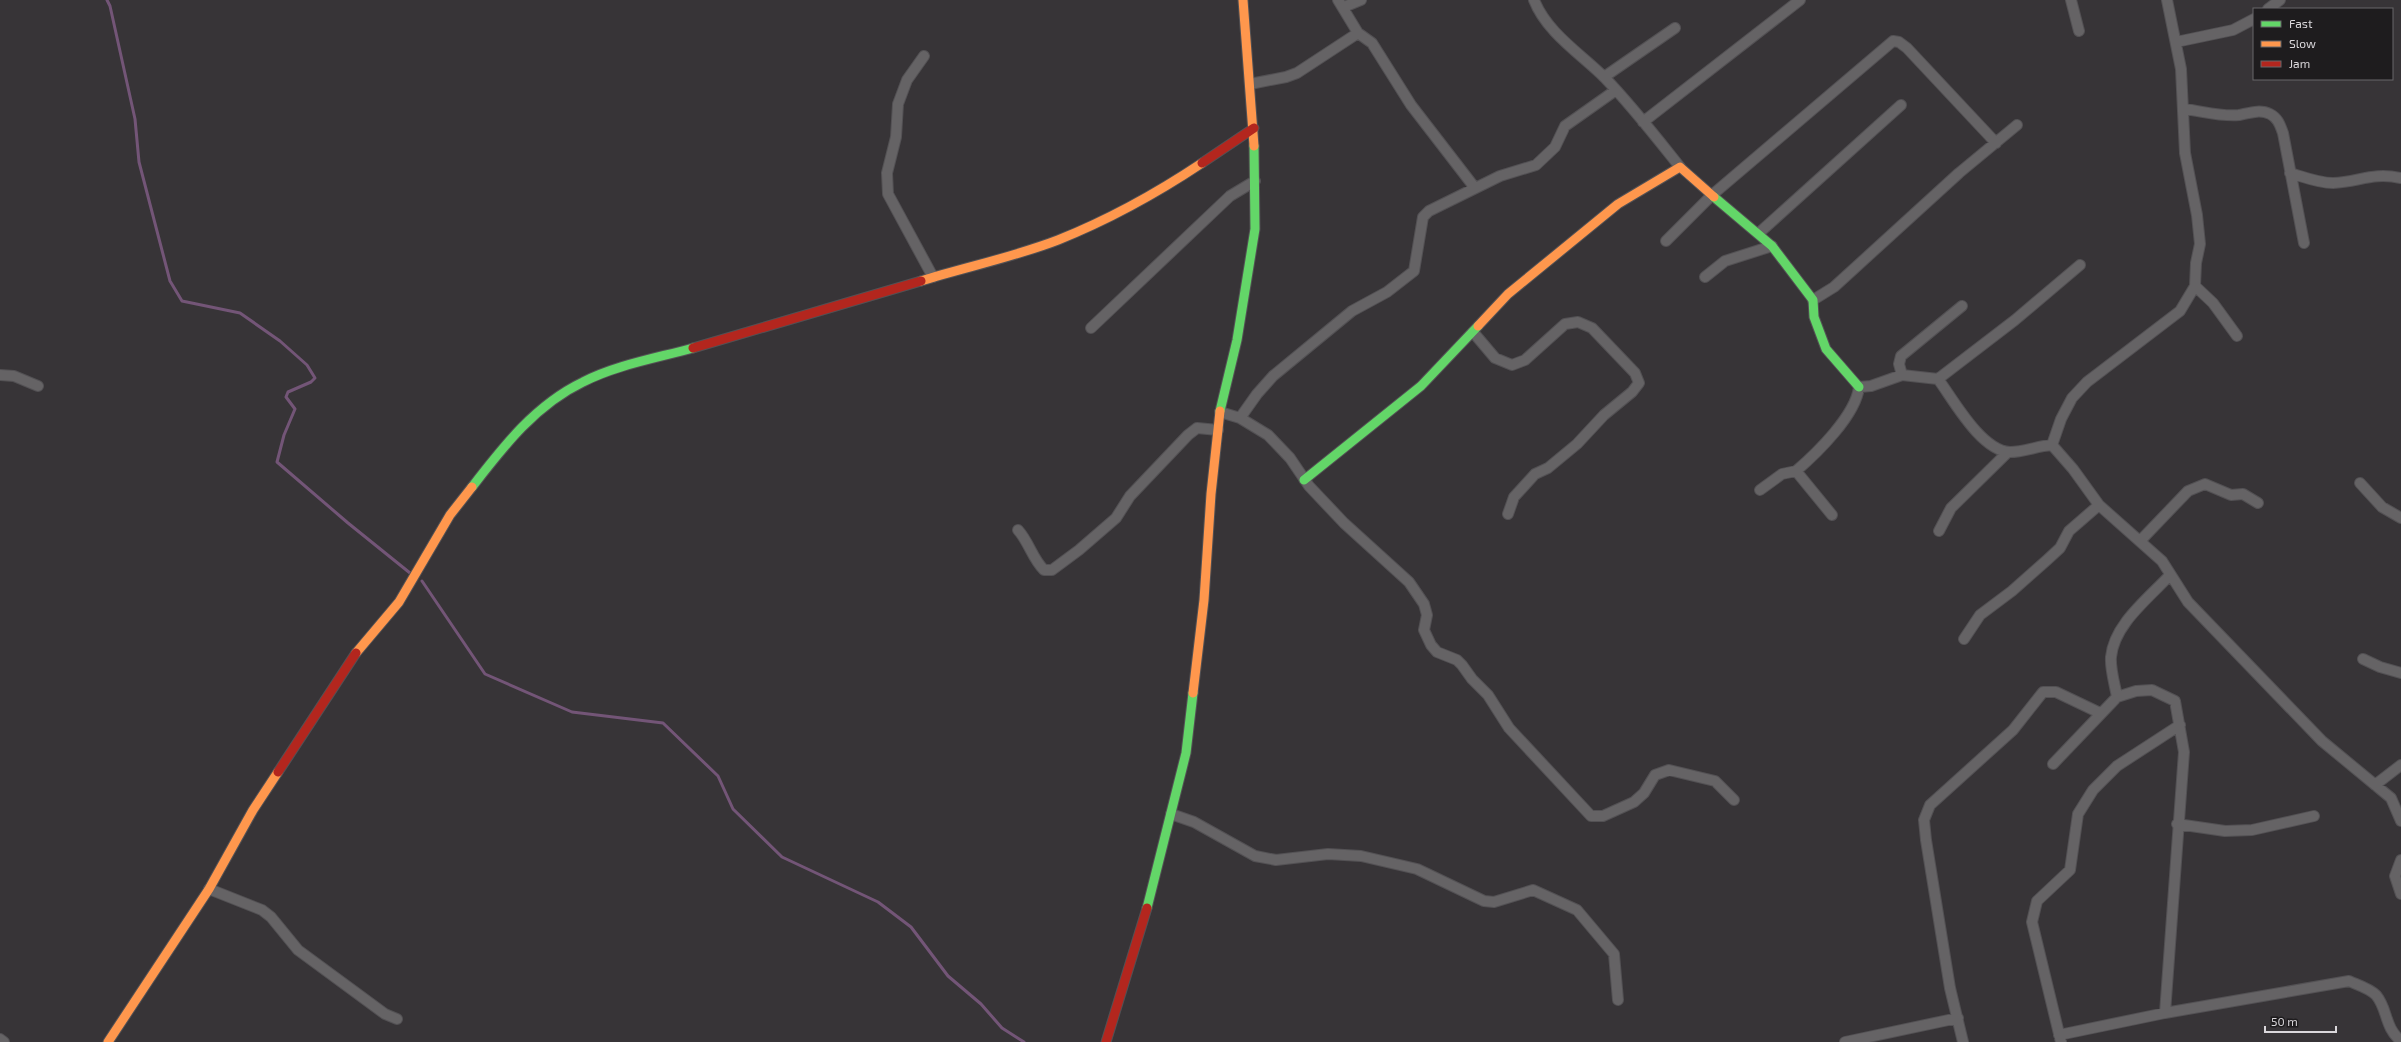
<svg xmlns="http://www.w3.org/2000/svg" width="2401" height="1042" font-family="'Exo 2',sans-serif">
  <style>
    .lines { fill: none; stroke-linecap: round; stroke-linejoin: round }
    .stream { stroke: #735577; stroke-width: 3 }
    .street-casing { stroke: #535154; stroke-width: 12 }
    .fast-casing { stroke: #535154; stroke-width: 11 }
    .slow-casing { stroke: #535154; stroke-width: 11 }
    .jam-casing { stroke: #535154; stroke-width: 11 }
    .street { stroke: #656365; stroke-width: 10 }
    .fast { stroke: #63d668; stroke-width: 9 }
    .slow { stroke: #ff974d; stroke-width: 9 }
    .jam { stroke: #b3261e; stroke-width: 9 }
  </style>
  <rect width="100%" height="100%" fill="#373437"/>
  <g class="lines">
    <path class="stream" d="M107 0 110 6 135 119 139 162 170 281 182 301 240 313 280 341 307 365 315 378 311 382 288 392 286 397 295 409 284 435 277 462 348 523 410 573
      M422 581 485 674 572 712 663 723 718 776 733 809 782 857 878 902 911 927 948 976 981 1004 1002 1028 1024 1042"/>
    <g class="street-casing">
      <path id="street" d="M1338 0 1358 33
        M1534 0C1547 33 1581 54 1605 78 1632 106 1656 137 1680 167
        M2071 0 2079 31
        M1344 7 1361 0
        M2268 9 2280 0
        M2176 42 2233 30 2254 19
        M924 56 907 80 898 104 896 137 887 173 888 194 933 277
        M1604 77 1675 28
        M1250 84 1286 77 1297 73 1358 33 1372 43 1411 105 1475 188
        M2184 109C2202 111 2221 117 2239 115 2249 113 2260 109 2270 114 2278 118 2280 125 2283 133L2304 243
        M1643 122 1800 0
        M2290 173C2304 177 2318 183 2333 183 2359 182 2372 172 2401 178
        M1759 233 1901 105
        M1666 241 1712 195 1893 41 1899 42 1907 48 1996 143
        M1705 277 1725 261 1772 246
        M2195 286 2213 303 2237 336
        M1813 300 1834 287 1959 173 2017 125
        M1091 328 1230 196 1255 181
        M1473 332 1495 358 1512 365 1525 360 1565 324 1578 322 1592 328 1635 373 1639 383 1632 392 1604 415 1577 444 1548 468 1535 474 1514 497 1508 514
        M0 375 14 376 38 386
        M1902 375 1899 364 1901 356 1962 306
        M1938 379C1953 399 1981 451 2010 452 2024 452 2037 446 2052 445L2073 469 2099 505 2162 561 2188 602 2322 741 2391 798 2401 821
        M1220 412 1240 418 1268 435 1290 458 1309 486 1344 523 1409 582 1424 604 1427 615 1424 630 1431 645 1437 652 1457 660 1462 665 1472 679 1488 695 1509 728 1591 816H1603L1634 802 1644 793 1655 775 1669 770 1715 781 1734 800
        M1240 418 1257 394 1273 376 1352 311 1387 292 1414 271 1423 217 1429 211 1500 176 1536 165 1555 147 1565 126 1616 90
        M2052 445 2061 419 2072 398 2087 382 2180 311 2195 286 2196 263 2200 244 2197 215 2185 153 2181 69 2167 0
        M2360 483 2382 507 2401 518
        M1760 490 1782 474 1796 471
        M1832 515 1796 471C1817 453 1856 415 1859 387L1871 386 1902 375 1938 379 2015 320 2080 265
        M1018 530C1029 542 1032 558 1044 570H1052L1079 550 1116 518 1130 496 1188 435 1197 428 1218 430
        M1939 531 1951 508 2008 452
        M2141 540 2188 491 2205 484 2231 495 2243 494 2258 503
        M1964 639 1980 615 2012 591 2047 560 2060 548 2069 531 2099 505
        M2363 659 2380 667 2401 673
        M2117 697C2115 685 2110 669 2111 657 2114 624 2149 598 2170 575
        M2053 764 2117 697 2136 691 2152 690 2175 701 2184 752 2165 1013
        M2375 785 2401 765
        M1171 814 1194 822 1255 856 1276 860 1328 854 1361 856 1417 869 1484 901 1494 902 1533 890 1577 910 1614 954 1618 1000
        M2177 824 2225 831 2252 830 2314 816
        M2401 860 2395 876 2401 894
        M209 889 262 910 271 917 298 950 385 1014 397 1019
        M2059 1035 2165 1013 2349 981C2358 985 2369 988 2376 995 2388 1009 2384 1027 2401 1041
        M0 1039 4 1042
        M1845 1042 1958 1018
        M1963 1042 1950 988 1926 840 1924 820 1930 805 2013 730 2043 692H2056L2100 713
        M2061 1042 2032 922 2037 901 2070 870 2078 814 2093 790 2117 766 2180 725"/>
    </g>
    <g class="fast-casing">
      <path id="fast" d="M1714 197 1772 246 1813 300 1814 317 1826 349 1859 387
        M1220 411 1237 340 1255 229 1254 146
        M1304 480 1421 386 1478 326
        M472 487C503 447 535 405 583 382 616 365 657 358 693 348
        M1147 908 1186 753 1193 693"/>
    </g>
    <g class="slow-casing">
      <path id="slow" d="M1243 0 1254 146
        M921 281C966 267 1014 257 1058 240 1108 220 1157 193 1202 163
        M1478 326 1508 294 1618 204 1680 167 1714 197
        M356 653 399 602 450 515 472 487
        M1193 693 1204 600 1211 494 1220 411
        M108 1042 209 889 253 810 278 772"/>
    </g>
    <g class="jam-casing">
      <path id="jam" d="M1202 163 1254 128
        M693 348 921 281
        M278 772 356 653
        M1106 1042 1147 908"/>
    </g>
    <use href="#street" class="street"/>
    <use href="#fast" class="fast"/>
    <use href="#slow" class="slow"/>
    <use href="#jam" class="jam"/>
  </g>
  <rect x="2253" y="8" width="140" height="72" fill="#1e1c1e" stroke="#69676a"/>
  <rect x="2261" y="21" width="20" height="6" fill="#63d668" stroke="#69676a"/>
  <text x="2289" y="28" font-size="12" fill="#dad7db">Fast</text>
  <rect x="2261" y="41" width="20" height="6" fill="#ff974d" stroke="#69676a"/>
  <text x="2289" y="48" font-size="12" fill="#dad7db">Slow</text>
  <rect x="2261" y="61" width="20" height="6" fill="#b3261e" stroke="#69676a"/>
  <text x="2289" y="68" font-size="12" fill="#dad7db">Jam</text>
  <path d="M2265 1026v6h71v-6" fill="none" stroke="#dad7db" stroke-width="2"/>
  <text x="2271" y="1026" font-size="12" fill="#dad7db" stroke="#1e1c1e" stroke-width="3" paint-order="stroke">50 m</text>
</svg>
